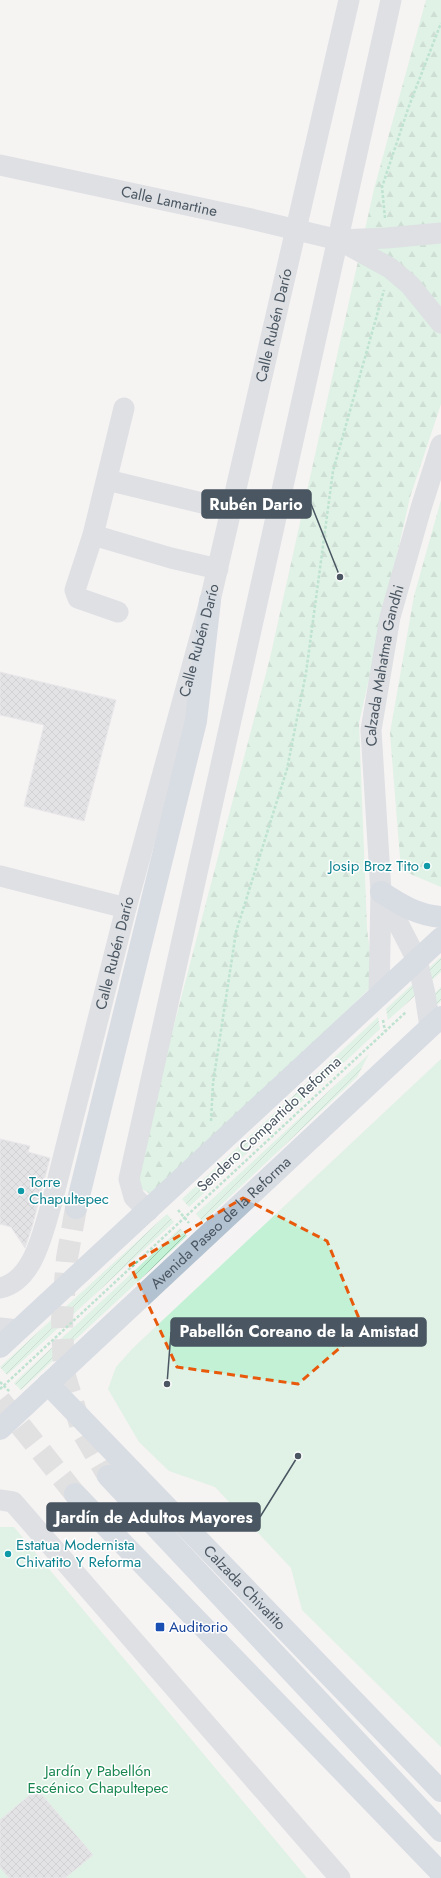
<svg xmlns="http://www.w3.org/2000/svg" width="441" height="1878" font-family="Jost,sans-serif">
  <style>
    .forest { fill: url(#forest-firs) }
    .park { fill: #c3f1d5 }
    .garden { fill: url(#garden-furrows) }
    .building { fill: url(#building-cross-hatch); stroke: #d7d9de }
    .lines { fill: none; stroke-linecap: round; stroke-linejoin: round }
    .major-tunnel { stroke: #caccce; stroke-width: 22; stroke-dasharray: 22 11; stroke-linecap: butt }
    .path { stroke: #7ad0a6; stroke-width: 2.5; stroke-dasharray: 3 2; stroke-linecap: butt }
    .minor { stroke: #c1cad2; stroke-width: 21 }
    .major { stroke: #b3c2d1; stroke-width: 22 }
    .marked { fill: none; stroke: #e8590c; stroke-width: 3; stroke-dasharray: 8 5; stroke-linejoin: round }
    .culture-dot { fill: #0f9aa8; stroke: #fff; stroke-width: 1.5 }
    .transit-dot { fill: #1a4fb4; stroke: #fff; stroke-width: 1.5 }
    .labels { text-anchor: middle; stroke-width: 3; stroke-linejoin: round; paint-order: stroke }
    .street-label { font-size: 15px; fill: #4a5661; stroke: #fff }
    .culture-label { font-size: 15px; fill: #0d838f; stroke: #fff; text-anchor: start }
    .transit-label { font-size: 15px; fill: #164399; stroke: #fff; text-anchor: start }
    .park-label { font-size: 15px; fill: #17864f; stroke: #fff }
    .leader { fill: none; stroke: #4a5661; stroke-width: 1.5 }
    .callout-dot { fill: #4a5661; stroke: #fff; stroke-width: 1.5 }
    .callout { fill: #4a5661; stroke: #4a5661; stroke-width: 1.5 }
    .callout-label { font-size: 16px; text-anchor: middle; font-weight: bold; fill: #fff }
  </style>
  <defs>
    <pattern id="forest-firs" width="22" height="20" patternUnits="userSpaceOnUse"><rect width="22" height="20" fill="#c3f1d5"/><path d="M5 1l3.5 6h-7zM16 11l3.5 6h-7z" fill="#a0c6b0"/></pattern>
    <pattern id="garden-furrows" width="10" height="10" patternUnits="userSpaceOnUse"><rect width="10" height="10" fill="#c3f1d5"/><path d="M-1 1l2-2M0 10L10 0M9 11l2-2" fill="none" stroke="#a0c6b0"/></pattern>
    <pattern id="building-cross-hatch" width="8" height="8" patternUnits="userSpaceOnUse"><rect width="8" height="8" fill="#cdcfd5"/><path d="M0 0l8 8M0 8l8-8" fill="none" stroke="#a8abb0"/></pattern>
  </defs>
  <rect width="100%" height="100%" fill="#f5f3f3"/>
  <path class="forest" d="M426 0H441V404L410 497 359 723 367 929 374 984 155 1197 139 1187 137 1167 270 658 374 189Z
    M441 500V887L401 870 390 733 414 596Z"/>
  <path class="park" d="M441 1059V1747L302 1610 291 1568 215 1487 169 1471 139 1442 108 1389 116 1367 133 1348Z
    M0 1527H14L307 1878H0Z"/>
  <path class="garden" d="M441 957V972L431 981 429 968Z
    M414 983 416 995 388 1020 386 1009Z
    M441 987V1001L435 1007 434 994Z
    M378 1017 380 1029 189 1207 182 1199Z
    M369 1054 357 1077 203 1222 196 1214Z
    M167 1214 174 1222 7 1375 0 1367Z
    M180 1228 187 1236 21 1390 14 1383Z"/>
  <path class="building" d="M0 672 116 700 84 821 24 806 44 725 0 715Z
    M0 1139 30 1146 28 1152 50 1158 32 1227 25 1248 11 1227 0 1224Z
    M37 1789 93 1855 65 1878H9L0 1867V1820Z"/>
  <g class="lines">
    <path class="major-tunnel" d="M76 1208 67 1258 62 1320 64 1373 82 1431 108 1476
      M0 1400 75 1494"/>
    <path class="path" d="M385 218 382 187 409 106 441 23
      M383 1020 385 1031
      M211 1121 213 1083 236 932 287 769 306 673 333 471 384 290
      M178 1210 189 1223
      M0 1382 10 1392
      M0 1389 406 1012"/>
    <g class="minor">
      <path id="s1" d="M0 165 247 218 339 240 390 268 410 285 441 323"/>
      <path d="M339 240 387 238 441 233"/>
      <path d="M107 480 231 510"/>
      <path d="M93 535 171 558 218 569"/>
      <path d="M118 612 78 598 75 590 93 535 124 408"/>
      <path d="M0 876 126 908"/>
      <path d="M383 894 417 960 425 994 430 1027"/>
      <path id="s2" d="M379 996 381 892 371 730 390 617 421 508 441 445"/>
      <path d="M148 1211 134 1197 129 1179 391 0"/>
      <path id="s3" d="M0 1288C34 1281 43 1231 52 1202L126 908 210 601 349 0"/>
      <path d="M0 1328 18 1330"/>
      <path d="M0 1500 13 1502 340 1878"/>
    </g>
    <g class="major">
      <path d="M381 892C401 905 417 915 441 917"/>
      <path d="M76 1208 196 721 210 601"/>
      <path d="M0 1347 441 938"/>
      <path id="s4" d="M48 1384 441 1791"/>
      <path id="s5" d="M0 1429 441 1017"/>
      <path d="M108 1476 441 1831"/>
      <path d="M75 1494 441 1873"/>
    </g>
  </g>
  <path d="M0 0H441V1878H0ZM243 1198 327 1241 363 1328 298 1384 177 1367 130 1265Z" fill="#f5f3f3" fill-opacity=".55" fill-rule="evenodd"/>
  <path class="marked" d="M243 1198 327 1241 363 1328 298 1384 177 1367 130 1265Z"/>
  <g class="culture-dot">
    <circle cx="427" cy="866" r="4"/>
    <circle cx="21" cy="1191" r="4"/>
    <circle cx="8" cy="1554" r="4"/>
  </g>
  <rect class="transit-dot" x="155" y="1622" width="10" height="10" rx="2"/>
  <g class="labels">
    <g class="street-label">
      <text dy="5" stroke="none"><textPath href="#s1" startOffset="173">Calle Lamartine</textPath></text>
      <text dy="5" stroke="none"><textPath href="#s3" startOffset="1010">Calle Rubén Darío</textPath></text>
      <text dy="5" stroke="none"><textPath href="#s3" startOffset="686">Calle Rubén Darío</textPath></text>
      <text dy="5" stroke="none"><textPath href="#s2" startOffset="332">Calzada Mahatma Gandhi</textPath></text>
      <text dy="5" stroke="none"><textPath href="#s3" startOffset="362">Calle Rubén Darío</textPath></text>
      <text transform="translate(269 1124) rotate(-43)" y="5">Sendero Compartido Reforma</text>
      <text dy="5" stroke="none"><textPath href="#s5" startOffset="302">Avenida Paseo de la Reforma</textPath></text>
      <text dy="5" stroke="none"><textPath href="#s4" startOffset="283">Calzada Chivatito</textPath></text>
    </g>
    <g class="culture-label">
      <text x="419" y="871" text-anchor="end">Josip Broz Tito</text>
      <text x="29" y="1187">Torre<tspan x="29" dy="17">Chapultepec</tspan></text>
      <text x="16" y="1550">Estatua Modernista<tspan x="16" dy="17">Chivatito Y Reforma</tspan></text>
    </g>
    <g class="transit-label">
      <text x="169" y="1632">Auditorio</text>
    </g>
    <g class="park-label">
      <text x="98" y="1776">Jardín y Pabellón<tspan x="98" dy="17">Escénico Chapultepec</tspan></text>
    </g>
  </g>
  <path class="leader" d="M340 577L311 504M167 1384L171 1332M298 1456L260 1517"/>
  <g class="callout-dot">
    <circle cx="340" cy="577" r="4"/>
    <circle cx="167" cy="1384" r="4"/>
    <circle cx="298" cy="1456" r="4"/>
  </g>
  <g class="callout">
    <rect x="202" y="490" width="109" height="28" rx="4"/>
    <rect x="171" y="1318" width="255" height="28" rx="4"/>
    <rect x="47" y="1503" width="213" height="28" rx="4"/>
  </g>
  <g class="callout-label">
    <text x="256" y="510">Rubén Dario</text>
    <text x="299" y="1337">Pabellón Coreano de la Amistad</text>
    <text x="154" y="1523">Jardín de Adultos Mayores</text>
  </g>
</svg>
